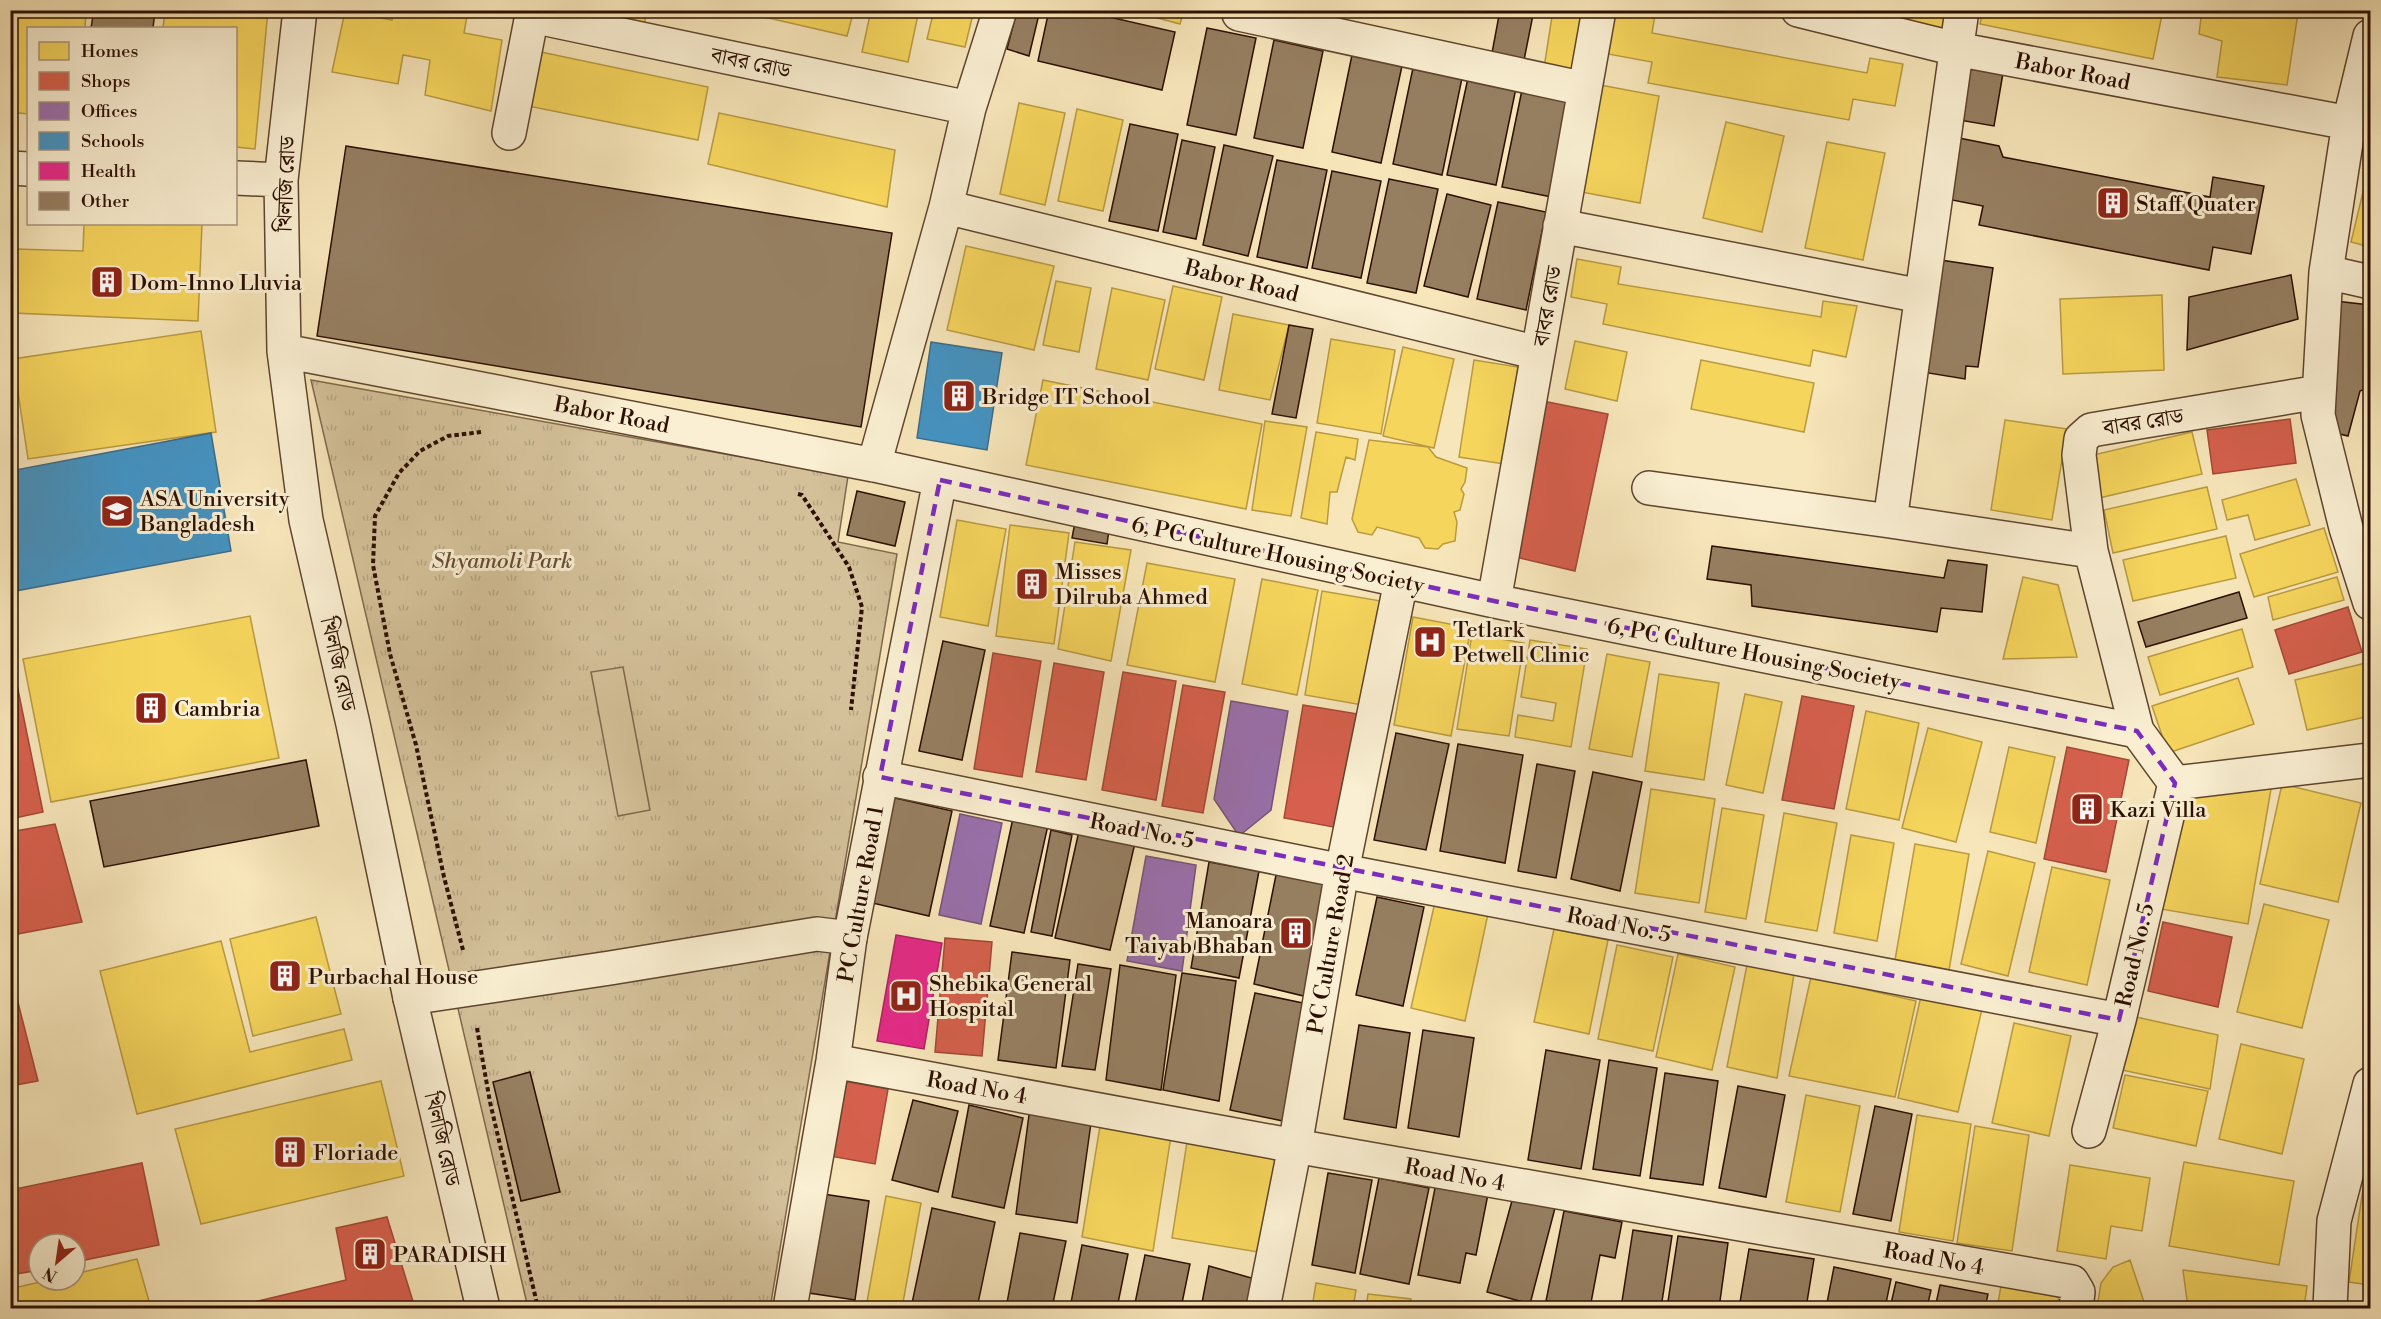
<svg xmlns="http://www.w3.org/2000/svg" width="2381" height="1319" font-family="'Libre Bodoni','Noto Serif Bengali',serif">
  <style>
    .park { fill: url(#park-tufts); stroke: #80684d; stroke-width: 1.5 }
    .pitch { fill: #d4c19a; stroke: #80684d; stroke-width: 1.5 }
    .homes { fill: #f6d55c; stroke: #b99a40; stroke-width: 1.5 }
    .shops { fill: #d6604d; stroke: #a34836; stroke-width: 1.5 }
    .offices { fill: #9970ab; stroke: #785378; stroke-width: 1.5 }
    .schools { fill: #4393c3; stroke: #3c6b88; stroke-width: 1.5 }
    .health { fill: #e7298a; stroke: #af2161; stroke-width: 1.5 }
    .building { fill: #967f61; stroke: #2c0f00; stroke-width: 1.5 }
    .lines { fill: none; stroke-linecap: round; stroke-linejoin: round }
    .pedestrian-casing { stroke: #5f452e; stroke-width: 36 }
    .minor-casing { stroke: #5f452e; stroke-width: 36 }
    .path { stroke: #2c0f00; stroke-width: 4; stroke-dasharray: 4.5 3; stroke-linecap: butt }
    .pedestrian { stroke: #faefd2; stroke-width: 33 }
    .minor { stroke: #faefd2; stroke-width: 33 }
    .marked { fill: none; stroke: #7b2cbf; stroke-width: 4.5; stroke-dasharray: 12 8; stroke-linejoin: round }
    .labels { text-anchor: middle; stroke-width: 6; stroke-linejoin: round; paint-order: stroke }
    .street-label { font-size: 22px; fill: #2c0f00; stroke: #faefd2 }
    .poi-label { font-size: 22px; fill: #2c0f00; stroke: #faefd2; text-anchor: start }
    .park-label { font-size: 22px; font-style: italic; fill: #674d36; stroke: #faefd2 }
  </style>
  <defs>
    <pattern id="park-tufts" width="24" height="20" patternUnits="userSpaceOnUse" patternTransform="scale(1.5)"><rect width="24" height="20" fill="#d4c19a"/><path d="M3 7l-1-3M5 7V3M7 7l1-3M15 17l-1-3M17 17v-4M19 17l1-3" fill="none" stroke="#b6a583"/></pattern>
  </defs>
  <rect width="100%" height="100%" fill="#f7e6ba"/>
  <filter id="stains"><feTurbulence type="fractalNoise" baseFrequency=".00333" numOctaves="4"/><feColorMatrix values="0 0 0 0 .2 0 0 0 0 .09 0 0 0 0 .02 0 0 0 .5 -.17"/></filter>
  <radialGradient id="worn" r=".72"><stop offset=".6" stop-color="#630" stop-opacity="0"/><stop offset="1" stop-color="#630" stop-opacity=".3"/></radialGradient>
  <path class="park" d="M311 380 848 476 838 542 897 554 770 1308H528Z"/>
  <path class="pitch" d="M623 667 650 810 618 816 591 672Z"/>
  <path class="homes" d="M10 10H86L85 28H28V114L10 112Z
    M165 10H268L255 149 236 147V28H163Z
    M393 10H468L464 33 502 40 491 111 425 95 430 60 403 55 398 84 332 72 345 11 392 20Z
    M584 10H648L643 27Z
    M734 10H854L847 36Z
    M871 10H919L908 62 862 52Z
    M934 10H974L965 47 927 39Z
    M1128 10H1184L1180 24Z
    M1553 10H1592L1580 74 1544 68Z
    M1615 10H1630L1655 15 1652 33 1867 73 1870 58 1903 64 1895 106 1853 99 1849 120 1648 83 1652 62 1608 54Z
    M1902 10H1950L1946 34 1900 24Z
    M1983 10H2163L2153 59 1980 24Z
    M2202 10H2285L2298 13 2287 85 2217 77 2222 41 2199 34Z
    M536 51 708 87 698 140 528 106Z
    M1595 84 1659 96 1640 203 1576 191Z
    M1019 103 1065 113 1045 205 1000 194Z
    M2370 105V149L2360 147Z
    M1077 109 1123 120 1103 211 1058 201Z
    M719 113 895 150 887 207 708 164Z
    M1726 122 1784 136 1762 232 1703 218Z
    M1827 142 1885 153 1863 260 1805 248Z
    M2370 163V247L2351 242Z
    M84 224H202L198 321 13 313 15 249 83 251Z
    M966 246 1054 266 1034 350 947 330Z
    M1577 259 1621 267 1618 284 1821 317 1823 301 1857 306 1846 357 1813 350 1810 366 1603 324 1607 304 1571 297Z
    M1056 281 1091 288 1079 352 1043 345Z
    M1173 286 1222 297 1204 380 1155 369Z
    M1112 288 1165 300 1148 380 1096 369Z
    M2162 295 2164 370 2063 374 2060 299Z
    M1233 314 1289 325 1270 400 1219 390Z
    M201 331 216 432 28 459 13 359Z
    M1331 339 1395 350 1381 434 1317 423Z
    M1575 341 1627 352 1617 401 1565 389Z
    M1403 347 1454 359 1434 448 1383 436Z
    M1474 360 1518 367 1504 464 1459 457Z
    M1701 360 1814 383 1804 432 1691 409Z
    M1043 380 1262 424 1246 509 1026 465Z
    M2005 420 2067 429 2052 520 1991 510Z
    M1265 421 1307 427 1291 516 1252 510Z
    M1316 432 1358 439 1355 460 1346 457 1337 492H1330L1327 524 1301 518Z
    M2192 432 2202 474 2099 498 2089 456Z
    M1369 440 1428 447 1436 457 1467 468 1465 482 1461 489 1464 494 1460 510 1454 512 1457 522 1455 541 1443 544 1438 549 1425 548 1419 538 1377 527 1372 535 1358 532 1352 519Z
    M2296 479 2310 525 2255 540 2248 515 2227 520 2222 500Z
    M2207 487 2217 529 2113 553 2104 510Z
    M957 520 1006 529 988 626 940 617Z
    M1010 525 1069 533 1054 644 996 636Z
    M2324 528 2338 572 2254 597 2240 554Z
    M2226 536 2236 578 2133 601 2123 560Z
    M1075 542 1131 550 1111 661 1058 649Z
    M1147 563 1235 579 1215 682 1127 665Z
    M2023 577 2058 585 2077 657 2003 659Z
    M2337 577 2344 600 2273 620 2268 597Z
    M1262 579 1318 590 1297 695 1242 684Z
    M1322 591 1381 601 1362 705 1305 695Z
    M250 616 279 758 51 802 23 659Z
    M1413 617 1471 628 1451 736 1394 725Z
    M2242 629 2253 667 2160 695 2148 657Z
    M1472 634 1524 643 1509 736 1457 729Z
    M1530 640 1587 649 1571 747 1515 737 1518 715 1553 721 1556 703 1521 697Z
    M1607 654 1650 662 1632 757 1589 749Z
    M2366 663 2370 681V716L2307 730 2295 680Z
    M1659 674 1719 683 1704 780 1645 771Z
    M2238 678 2254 724 2168 753 2152 706Z
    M1745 694 1782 702 1763 793 1726 785Z
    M1866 711 1919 723 1899 820 1846 809Z
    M1928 728 1982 742 1956 842 1902 828Z
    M2009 747 2055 757 2036 843 1990 832Z
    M2272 783 2248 924 2161 909 2179 798Z
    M2282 784 2361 803 2338 902 2260 884Z
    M1651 789 1715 799 1699 903 1635 893Z
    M1722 808 1764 815 1746 919 1705 912Z
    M1784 813 1837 823 1817 931 1765 922Z
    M1851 835 1894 843 1877 941 1834 933Z
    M1915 844 1969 854 1949 970 1895 960Z
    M1988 851 2035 863 2008 976 1961 964Z
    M2052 867 2110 880 2087 985 2029 972Z
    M1435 902 1488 914 1465 1021 1411 1008Z
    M2264 904 2329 920 2302 1028 2237 1012Z
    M316 917 341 1014 253 1036 230 939Z
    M1554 929 1608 940 1589 1034 1534 1022Z
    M221 941 250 1052 344 1029 352 1060 137 1114 100 971Z
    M1617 945 1673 957 1653 1051 1598 1039Z
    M1678 954 1735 967 1712 1070 1656 1057Z
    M1747 965 1794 974 1777 1078 1727 1067Z
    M1811 977 1916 1001 1895 1097 1789 1076Z
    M1921 996 1982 1009 1958 1112 1898 1098Z
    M2136 1017 2218 1035 2210 1089 2122 1070Z
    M2014 1023 2071 1036 2049 1136 1992 1123Z
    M2241 1044 2304 1059 2282 1154 2219 1139Z
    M2125 1075 2208 1091 2196 1146 2113 1128Z
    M381 1081 404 1176 201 1224 175 1129Z
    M1806 1095 1860 1106 1840 1212 1786 1202Z
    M1917 1115 1971 1124 1953 1241 1899 1232Z
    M1100 1126 1171 1136 1153 1251 1082 1237Z
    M1975 1126 2029 1135 2012 1251 1957 1243Z
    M1187 1142 1280 1157 1264 1253 1172 1238Z
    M2184 1162 2294 1181 2279 1265 2169 1246Z
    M2070 1165 2150 1178 2142 1231 2111 1226 2106 1259 2057 1251Z
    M2363 1189 2370 1190V1285L2349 1282Z
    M886 1196 921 1203 902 1308 867 1302Z
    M137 1259 151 1308H10V1289L48 1280H75V1274Z
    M2130 1260 2146 1308H2097L2101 1283 2113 1267Z
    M2183 1270 2307 1286 2304 1308H2188Z
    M1316 1283 1356 1290 1353 1308H1312Z
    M2001 1286 2059 1297 2056 1308H1997Z
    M1368 1294 1411 1299 1410 1308H1366Z"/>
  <path class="shops" d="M1533 399 1608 414 1575 571 1503 554Z
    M2290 419 2296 463 2213 474 2207 430Z
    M2348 607 2362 652 2289 674 2275 630Z
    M993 653 1041 661 1022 777 974 769Z
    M1054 663 1104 672 1086 780 1036 772Z
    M1123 672 1176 681 1156 800 1102 790Z
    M15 675 43 812 10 819V676Z
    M1183 685 1225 692 1203 813 1162 806Z
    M1802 696 1854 706 1834 809 1782 800Z
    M1303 705 1358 714 1339 828 1284 818Z
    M2067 747 2129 760 2106 872 2044 859Z
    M55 824 82 922 12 935 10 832Z
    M2163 922 2232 937 2218 1007 2148 991Z
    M945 938 992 942 982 1056 935 1052Z
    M10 971 38 1081 10 1086Z
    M838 1080 888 1089 875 1164 824 1155Z
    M142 1163 159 1245 75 1262V1244H39V1270L10 1275V1190Z
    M387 1217 415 1308H229L346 1280 336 1228Z"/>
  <path class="offices" d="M1231 701 1288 711 1271 810 1239 836 1214 799Z
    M960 814 1002 823 981 924 939 915Z
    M1146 856 1196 865 1182 971 1127 961Z"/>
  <path class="schools" d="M664 203 732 219 698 367 630 352Z
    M931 342 1002 353 987 450 917 438Z
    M211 433 231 551 10 592V471Z"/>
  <path class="health" d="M896 935 942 943 924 1049 877 1041Z"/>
  <path class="building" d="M94 10H155L153 28H91Z
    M1017 10H1040L1029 56 1007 49Z
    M1049 10H1079L1175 32 1162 90 1038 61Z
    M1500 10H1534L1524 60 1492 53Z
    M1207 28 1256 38 1236 135 1187 125Z
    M1274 40 1323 51 1303 148 1254 138Z
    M1352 55 1402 66 1381 163 1332 152Z
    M1966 67 2003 73 1994 126 1959 120Z
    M1413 68 1462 78 1442 175 1393 164Z
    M1468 78 1516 88 1496 185 1447 175Z
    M1522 90 1571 100 1552 197 1502 187Z
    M1130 124 1178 134 1158 231 1109 221Z
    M1959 138 1999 146 2003 157 2210 197 2213 177 2264 186 2251 254 2213 247 2209 270 1979 225 1983 206 1947 199Z
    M1182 140 1215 147 1196 239 1163 232Z
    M1224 145 1273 156 1248 256 1203 245Z
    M346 146 892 233 861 427 317 336Z
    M1277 160 1327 170 1307 268 1257 257Z
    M1332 171 1381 181 1361 278 1312 268Z
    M1389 179 1438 189 1416 293 1367 283Z
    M1447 194 1491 205 1468 297 1424 286Z
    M1498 202 1546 212 1526 310 1477 299Z
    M1934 259 1993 268 1978 367 1966 366 1965 379 1916 371Z
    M2291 275 2298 319 2187 350 2189 297Z
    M2335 301 2370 305V380L2365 389 2360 391 2348 436 2327 431Z
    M1289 325 1313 329 1296 418 1272 414Z
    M857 491 905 502 895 546 847 535Z
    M1076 517 1110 523 1107 544 1072 538Z
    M1712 546 1944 578 1948 560 1987 565 1982 612 1941 608 1937 632 1752 606 1751 585 1707 579Z
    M2239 592 2247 618 2146 647 2138 622Z
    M943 641 985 650 962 760 919 751Z
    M1396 733 1449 744 1426 850 1374 840Z
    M1458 744 1523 755 1505 863 1440 851Z
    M306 760 319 826 104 867 90 801Z
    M1537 764 1575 771 1556 878 1518 871Z
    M1593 772 1642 782 1620 891 1571 879Z
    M891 797 952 811 929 916 868 902Z
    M1013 818 1048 825 1024 933 990 926Z
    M1051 830 1072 835 1052 936 1031 932Z
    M1079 831 1135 843 1110 950 1055 938Z
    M1209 862 1259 871 1239 978 1191 968Z
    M1277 870 1339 883 1316 999 1254 984Z
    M1377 897 1424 907 1403 1006 1356 995Z
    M1012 952 1070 960 1056 1068 998 1060Z
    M1078 964 1111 969 1095 1070 1062 1066Z
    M1120 965 1176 975 1161 1090 1106 1080Z
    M1182 973 1236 981 1219 1101 1163 1090Z
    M1255 993 1308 1004 1283 1121 1230 1110Z
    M1359 1025 1410 1033 1396 1128 1344 1119Z
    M1423 1030 1474 1038 1459 1137 1408 1128Z
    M1546 1050 1600 1060 1581 1169 1528 1160Z
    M1609 1060 1657 1068 1640 1176 1593 1169Z
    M530 1072 560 1192 521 1201 493 1082Z
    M1665 1073 1718 1081 1703 1185 1650 1178Z
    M1738 1086 1785 1095 1766 1197 1719 1188Z
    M913 1100 958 1111 938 1192 892 1180Z
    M969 1105 1023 1118 1004 1208 952 1197Z
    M1875 1106 1912 1114 1891 1221 1853 1214Z
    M1030 1107 1092 1116 1077 1223 1016 1214Z
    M1328 1173 1372 1180 1355 1273 1312 1265Z
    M1379 1178 1429 1188 1409 1284 1360 1274Z
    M1436 1183 1488 1194 1476 1255 1466 1253 1460 1283 1418 1275Z
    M823 1194 869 1201 855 1300 809 1293Z
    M1513 1197 1555 1208 1530 1304 1487 1292Z
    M932 1208 995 1222 977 1308H911Z
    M1564 1211 1622 1222 1615 1258 1600 1255 1590 1308 1546 1301Z
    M1633 1230 1672 1236 1661 1308H1621Z
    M1020 1233 1066 1241 1052 1308H1006Z
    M1678 1236 1728 1243 1719 1308H1667Z
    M1082 1245 1128 1254 1117 1308H1070Z
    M1749 1249 1814 1259 1806 1308H1739Z
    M1145 1255 1190 1264 1181 1308H1134Z
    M1209 1266 1255 1279 1248 1308H1201Z
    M1834 1267 1891 1279 1885 1308H1826Z
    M1896 1282 1931 1290 1927 1308H1890Z
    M1940 1285 1988 1294 1985 1308H1935Z"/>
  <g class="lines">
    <g class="pedestrian-casing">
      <path id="pedestrian" d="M410 998 610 968 817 934 850 938"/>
    </g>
    <g class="minor-casing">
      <path id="minor" d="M300 10 281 180 284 351 306 520 353 724 410 998 483 1308
        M1798 10 1956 49 2349 123
        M1962 10 1890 521 2091 551 2137 731
        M1239 14 1585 89
        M532 16 969 108
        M2370 36 2349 123 2326 272 2318 415 2346 528 2370 603
        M509 133 533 10
        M10 168 28 169
        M236 178 281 180
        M946 207 1538 353
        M1560 226 1921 296
        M2326 272 2370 282
        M284 351 874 465 1494 601 2137 731 2175 783 2370 760
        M874 465 946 207 969 108 1000 10
        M1649 488 1890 521
        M2091 551 2079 455 2081 439 2091 430 2319 392
        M1494 601 1599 10
        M880 777 1342 871 2119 1020 2175 783
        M833 1061 1295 1146 2072 1282 2078 1292 2076 1308
        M2089 1131 2119 1020
        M790 1308 833 1061 850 938 940 480
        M1263 1308 1295 1146 1342 871 1401 581
        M2330 1308 2334 1221 2370 1084"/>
    </g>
    <path class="path" d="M798 494 802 495 849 567 862 607 851 710
      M463 950 444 877 416 745 390 654 373 565 375 516 399 473 420 451 448 436 481 432
      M477 1028 490 1102 538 1308"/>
    <use href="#pedestrian" class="pedestrian"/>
    <use href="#minor" class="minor"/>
  </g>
  <path class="marked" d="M940 480 1494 601 2137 731 2175 783 2119 1020 880 777Z"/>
  <defs>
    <g id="building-square" transform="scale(1.725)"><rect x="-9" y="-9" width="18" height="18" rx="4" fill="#8f2418" stroke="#faefd2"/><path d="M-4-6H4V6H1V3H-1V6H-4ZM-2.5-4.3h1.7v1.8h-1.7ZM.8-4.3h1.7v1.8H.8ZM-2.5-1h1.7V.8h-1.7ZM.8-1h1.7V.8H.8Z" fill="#fff"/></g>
    <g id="university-square" transform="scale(1.725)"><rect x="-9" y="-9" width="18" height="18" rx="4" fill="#8f2418" stroke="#faefd2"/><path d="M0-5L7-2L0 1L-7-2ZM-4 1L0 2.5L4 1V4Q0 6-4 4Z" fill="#fff"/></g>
    <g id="hospital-square" transform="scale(1.725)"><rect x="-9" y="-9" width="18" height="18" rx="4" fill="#8f2418" stroke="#faefd2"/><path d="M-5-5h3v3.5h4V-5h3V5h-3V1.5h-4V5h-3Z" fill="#fff"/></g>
  </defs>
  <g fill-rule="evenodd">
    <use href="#building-square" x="2113" y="203"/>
    <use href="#building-square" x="107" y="282"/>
    <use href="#building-square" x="959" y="396"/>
    <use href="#university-square" x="117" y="511"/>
    <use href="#building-square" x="1032" y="584"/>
    <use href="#hospital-square" x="1430" y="642"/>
    <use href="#building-square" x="151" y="708"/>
    <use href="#building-square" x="2087" y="809"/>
    <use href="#building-square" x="1296" y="933"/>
    <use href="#building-square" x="285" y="976"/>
    <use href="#hospital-square" x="906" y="996"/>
    <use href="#building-square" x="290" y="1152"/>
    <use href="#building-square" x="370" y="1254"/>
  </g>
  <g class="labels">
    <g class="street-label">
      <text transform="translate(751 62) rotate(12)" y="8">বাবর রোড</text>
      <text transform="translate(2073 71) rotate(11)" y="8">Babor Road</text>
      <text transform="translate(285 184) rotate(-88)" y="8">খিলজি রোড</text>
      <text transform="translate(1242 280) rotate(14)" y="8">Babor Road</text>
      <text transform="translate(1547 306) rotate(-80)" y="8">বাবর রোড</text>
      <text transform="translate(612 414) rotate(11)" y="8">Babor Road</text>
      <text transform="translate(2143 421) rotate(-9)" y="8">বাবর রোড</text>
      <text transform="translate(1278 554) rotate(12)" y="8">6, PC Culture Housing Society</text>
      <text transform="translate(1754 653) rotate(11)" y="8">6, PC Culture Housing Society</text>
      <text transform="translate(339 664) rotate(77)" y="8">খিলজি রোড</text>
      <text transform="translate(1142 830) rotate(11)" y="8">Road No. 5</text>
      <text transform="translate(860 894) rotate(-80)" y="8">PC Culture Road 1</text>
      <text transform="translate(1619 924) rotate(11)" y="8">Road No. 5</text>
      <text transform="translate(1330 944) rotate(-80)" y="8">PC Culture Road 2</text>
      <text transform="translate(2134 955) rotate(-77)" y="8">Road No. 5</text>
      <text transform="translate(977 1087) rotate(10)" y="8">Road No 4</text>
      <text transform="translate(443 1139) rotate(77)" y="8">খিলজি রোড</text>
      <text transform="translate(1455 1174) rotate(10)" y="8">Road No 4</text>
      <text transform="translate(1934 1258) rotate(10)" y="8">Road No 4</text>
    </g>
    <g class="poi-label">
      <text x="2136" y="211">Staff Quater</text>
      <text x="130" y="290">Dom-Inno Lluvia</text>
      <text x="982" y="404">Bridge IT School</text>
      <text x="140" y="506">ASA University<tspan x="140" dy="25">Bangladesh</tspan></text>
      <text x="1055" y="579">Misses<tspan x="1055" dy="25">Dilruba Ahmed</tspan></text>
      <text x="1453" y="637">Tetlark<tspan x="1453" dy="25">Petwell Clinic</tspan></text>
      <text x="174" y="716">Cambria</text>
      <text x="2110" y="817">Kazi Villa</text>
      <text x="1273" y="928" text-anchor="end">Manoara<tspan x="1273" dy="25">Taiyab Bhaban</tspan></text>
      <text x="308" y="984">Purbachal House</text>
      <text x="929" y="991">Shebika General<tspan x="929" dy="25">Hospital</tspan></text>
      <text x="313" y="1160">Floriade</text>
      <text x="393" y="1262">PARADISH</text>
    </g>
    <g class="park-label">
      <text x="502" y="568">Shyamoli Park</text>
    </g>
  </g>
  <rect width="2381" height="1319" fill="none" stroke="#f7e6ba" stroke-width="36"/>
  <rect x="12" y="12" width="2357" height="1295" fill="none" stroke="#2c0f00" stroke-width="3"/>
  <rect x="18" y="18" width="2345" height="1283" fill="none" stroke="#2c0f00" stroke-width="1.5"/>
  <rect x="27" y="27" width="210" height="198" fill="#faefd2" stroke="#a8957e" stroke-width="1.5"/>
  <rect x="39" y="42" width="30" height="18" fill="#f6d55c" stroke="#a8957e" stroke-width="1.5"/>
  <text x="81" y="57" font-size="18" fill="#2c0f00">Homes</text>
  <rect x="39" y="72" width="30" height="18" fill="#d6604d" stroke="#a8957e" stroke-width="1.5"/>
  <text x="81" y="87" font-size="18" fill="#2c0f00">Shops</text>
  <rect x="39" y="102" width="30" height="18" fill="#9970ab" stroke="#a8957e" stroke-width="1.5"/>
  <text x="81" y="117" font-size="18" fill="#2c0f00">Offices</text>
  <rect x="39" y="132" width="30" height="18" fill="#4393c3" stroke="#a8957e" stroke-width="1.5"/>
  <text x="81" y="147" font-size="18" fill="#2c0f00">Schools</text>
  <rect x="39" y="162" width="30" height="18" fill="#e7298a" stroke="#a8957e" stroke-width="1.5"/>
  <text x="81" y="177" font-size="18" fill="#2c0f00">Health</text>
  <rect x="39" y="192" width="30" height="18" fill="#967f61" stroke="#a8957e" stroke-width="1.5"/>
  <text x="81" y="207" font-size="18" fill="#2c0f00">Other</text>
  <g transform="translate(57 1262) rotate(209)"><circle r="28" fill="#faefd2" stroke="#a8957e" stroke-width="1.5"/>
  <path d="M0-4.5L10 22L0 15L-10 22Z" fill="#8f2418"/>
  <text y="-9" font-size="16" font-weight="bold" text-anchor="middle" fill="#2c0f00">N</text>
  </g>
  <rect width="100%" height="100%" filter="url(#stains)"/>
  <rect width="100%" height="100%" fill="url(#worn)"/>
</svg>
